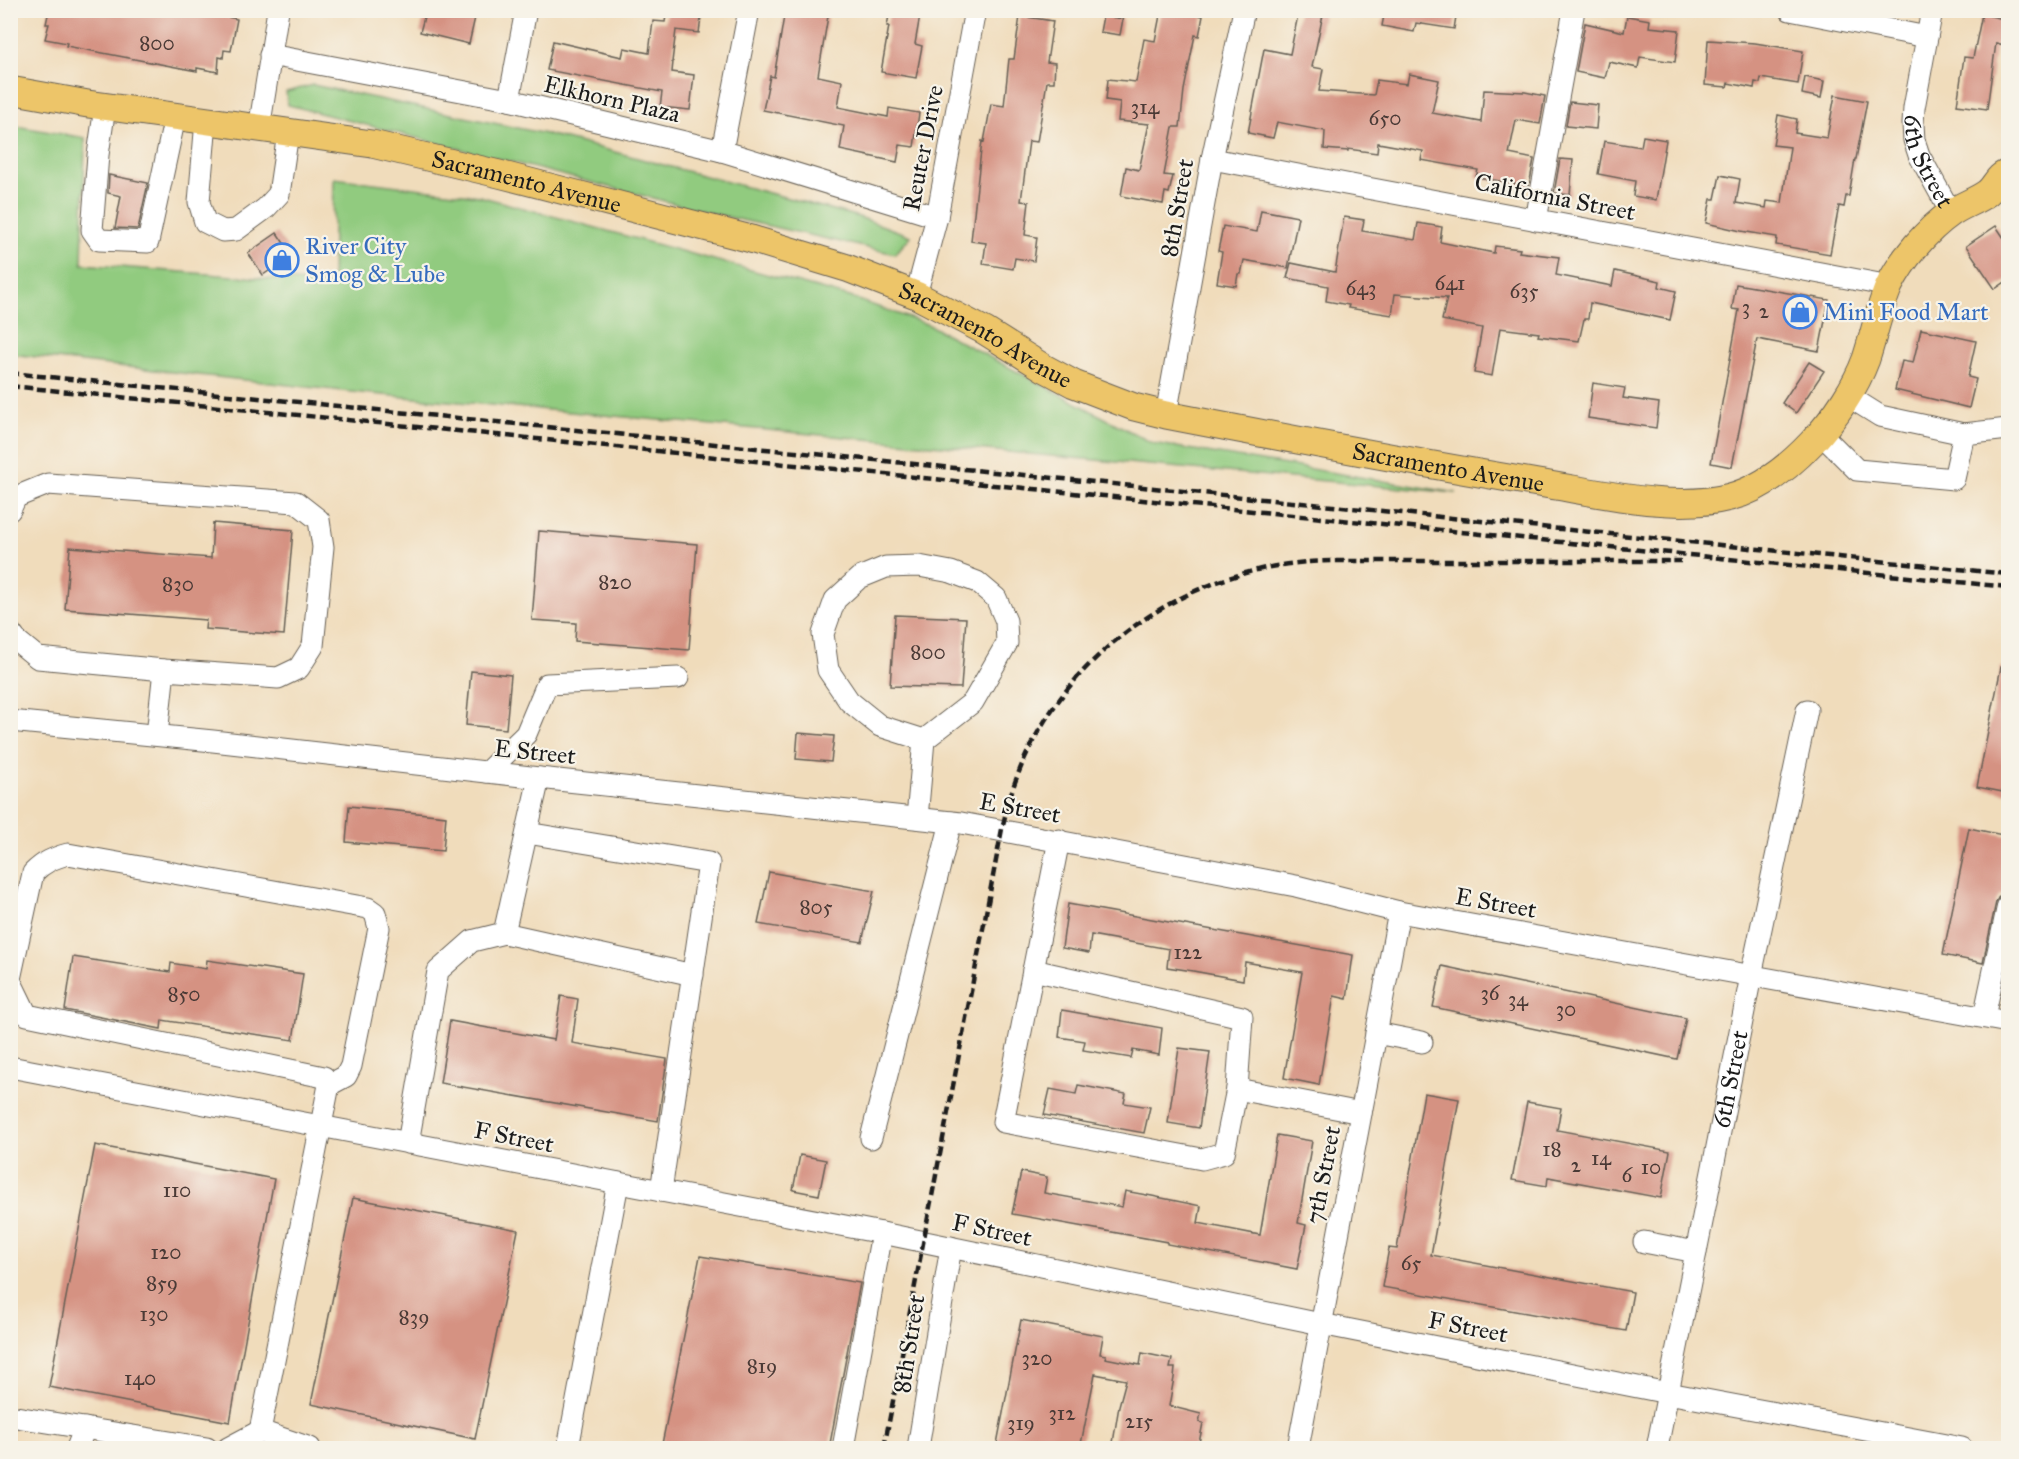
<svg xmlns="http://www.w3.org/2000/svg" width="2019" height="1459" font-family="'IM FELL Great Primer',serif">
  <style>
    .green { fill: #91cb7f; stroke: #56744e; stroke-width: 1.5 }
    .building { fill: #d59282 }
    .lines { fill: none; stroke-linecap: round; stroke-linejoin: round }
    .minor-casing { stroke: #665f54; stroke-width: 23 }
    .major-casing { stroke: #665f54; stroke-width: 29 }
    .minor { stroke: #fff; stroke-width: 21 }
    .major { stroke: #edc569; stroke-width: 27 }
    .rail { stroke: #1c1c1c; stroke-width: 4.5; stroke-dasharray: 9 4.5; stroke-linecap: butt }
    .labels { text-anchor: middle; stroke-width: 4.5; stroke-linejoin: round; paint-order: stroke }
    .number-label { font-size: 21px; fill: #4a3a36 }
    .street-label { font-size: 24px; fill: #1c1c1c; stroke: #f7f3e8 }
    .shop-label { font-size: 24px; fill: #366cbe; stroke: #f7f3e8; text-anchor: start }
  </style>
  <rect width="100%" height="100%" fill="#f7f3e8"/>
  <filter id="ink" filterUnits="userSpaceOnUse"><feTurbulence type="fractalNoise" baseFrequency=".0167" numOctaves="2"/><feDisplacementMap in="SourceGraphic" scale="12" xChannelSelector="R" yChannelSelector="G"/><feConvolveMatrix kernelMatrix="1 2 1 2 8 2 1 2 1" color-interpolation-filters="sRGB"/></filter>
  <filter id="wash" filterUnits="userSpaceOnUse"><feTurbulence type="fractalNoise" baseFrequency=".008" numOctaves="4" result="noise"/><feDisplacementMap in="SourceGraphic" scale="24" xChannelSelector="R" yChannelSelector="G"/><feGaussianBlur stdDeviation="1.35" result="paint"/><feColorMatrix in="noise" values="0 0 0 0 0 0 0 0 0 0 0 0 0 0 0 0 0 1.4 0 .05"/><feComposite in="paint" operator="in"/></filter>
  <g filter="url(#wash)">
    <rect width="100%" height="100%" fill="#f0dcbb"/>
    <path class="green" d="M313 85 551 135 859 217 911 236 895 254 719 215 288 105 286 92Z
      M10 125 85 138 82 264 332 284 334 178 479 196 850 297 929 325 1152 443 1457 493 361 393 11 354Z"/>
    <g id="blocks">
      <path class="building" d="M49 10H228L227 17 237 19 231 51 224 50 223 58 219 57 218 72 197 68V71L66 46 67 43 45 39 49 24H46Z
        M426 10H467L476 13 469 44 420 32Z
        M667 10H702L699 33 676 30 672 62H673L672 72 694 75 690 110 660 107 662 92 547 70 553 41 622 57 624 48 649 53 653 21 665 22Z
        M785 10H829L818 76 842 81 838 107 888 117 889 108 919 113 914 147 900 145 897 162 840 150 844 126 763 110 770 76 774 77Z
        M890 10H921L915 44 922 46 916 78 881 72 889 26H887Z
        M1161 10H1174L1203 16 1199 36 1195 35 1184 90 1180 127H1173L1164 175 1173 176 1169 193 1165 192 1163 204 1121 196 1126 167 1139 170 1149 124 1118 121 1120 102 1106 100 1108 79 1136 82 1144 39 1155 41Z
        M1299 10H1324L1312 67 1323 69 1319 91 1374 95 1377 80 1407 84 1409 74 1439 80 1432 113 1481 122 1484 90 1525 92 1545 96 1540 124 1516 120 1509 154 1534 159 1529 186 1476 177 1478 170 1421 160 1423 151 1378 143 1377 153 1348 149V151L1324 149 1325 131 1277 122 1273 138 1248 133 1264 49 1290 54Z
        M1385 10H1457L1454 29 1416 23 1414 32 1382 26Z
        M1982 14 2008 20V46L1996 43 1987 109 1957 105 1964 57 1973 58Z
        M1020 16 1053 21 1047 62 1055 63 1054 82H1047L1037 142 1029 141 1021 201 1029 202 1025 235 1037 237 1034 261 1015 258 1013 269 983 264 986 243 971 241 982 141 984 142 991 104 1004 106 1009 59H1014Z
        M1103 16 1123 19 1120 35 1100 32Z
        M1627 16 1650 20 1649 27 1679 30 1675 62 1640 57 1638 68 1609 62 1605 78 1576 72 1585 23 1624 32Z
        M1708 40 1755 43 1803 51 1798 84 1761 78 1760 83 1755 82 1754 88 1728 83 1727 87 1705 85Z
        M1805 77 1824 81 1821 98 1802 94Z
        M1835 95 1867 101 1856 159H1855L1849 196H1846L1844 207 1839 206 1830 254 1776 245 1777 237 1741 231 1706 223 1711 199H1715L1720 175 1740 179 1736 203 1766 208 1767 201 1782 203 1790 147 1773 145 1778 115 1797 119 1795 133 1827 138Z
        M1570 102 1598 105 1596 129 1566 126Z
        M1643 136 1666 140 1656 200 1633 196 1635 181 1598 174 1604 141 1641 147Z
        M1560 159 1573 160 1570 195 1554 193Z
        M109 175 148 183 138 229 115 228 121 196 108 193Z
        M1261 210 1298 217 1288 268 1244 260 1241 274H1238L1236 286 1217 283 1222 252 1218 251 1223 226 1257 232Z
        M1344 217 1364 220 1362 231 1415 240 1418 223 1442 227 1440 242 1494 253 1495 246 1520 249 1519 252 1559 257 1556 275 1612 286 1615 271 1660 281 1659 287 1676 291 1670 320 1590 303 1588 319H1584L1579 341 1538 336 1539 333 1500 328 1492 376 1474 373 1482 328 1442 320 1447 298 1395 294 1392 315 1348 308 1349 305 1326 301 1328 286 1287 278 1291 263 1335 272Z
        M1996 226 2008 244V280L1995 289 1966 246Z
        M277 233 292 255 263 275 248 253Z
        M1736 284 1829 300 1819 351 1757 339 1732 467 1711 463 1739 310 1732 309Z
        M1921 329 1976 341 1968 377 1976 379 1969 408 1895 390 1902 361 1913 363Z
        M1809 362 1824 371 1796 413 1782 403Z
        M1593 383 1625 388 1623 398 1659 403 1656 428 1588 418Z
        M213 523 293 530 284 635 205 629 206 620 65 609 70 547 211 558Z
        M539 531 697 544 689 650 575 641 576 623 532 620Z
        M895 615 966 618 961 688 890 686Z
        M2001 667H2008V793L1977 787Z
        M471 671 511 675 506 729 466 725Z
        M798 733 834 736 831 762 796 759Z
        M349 806 446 816 443 851 346 842Z
        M1969 828 2008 836V876L2005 893 1999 896 1996 902 1983 963 1943 955Z
        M769 872 874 891 862 942 758 924Z
        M1068 904 1353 955 1347 999 1334 996 1319 1085 1284 1078 1302 972 1245 962 1243 980 1193 971 1167 967 1169 949 1091 935 1089 953 1062 948Z
        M73 957 170 972 171 963 206 969 207 960 303 974 293 1040 162 1020 161 1029 65 1010Z
        M1442 966 1686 1018 1677 1059 1433 1007Z
        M561 996 578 999 572 1043 667 1059 658 1121 440 1083 450 1021 554 1040Z
        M1062 1010 1162 1028 1159 1055 1133 1050 1131 1058 1083 1050 1085 1041 1059 1037Z
        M1179 1048 1210 1052 1199 1128 1168 1123Z
        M1078 1085 1126 1094 1124 1103 1150 1107 1144 1133 1044 1115 1050 1089 1076 1094Z
        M1424 1093 1459 1099 1431 1255 1633 1292 1626 1331 1382 1287 1389 1248 1397 1249Z
        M1527 1102 1561 1108 1557 1130 1670 1151 1661 1198 1548 1177 1547 1186 1512 1180Z
        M1277 1135 1312 1141 1298 1223 1306 1225 1297 1269 1167 1244V1242L1012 1214 1021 1172 1047 1177 1044 1193 1122 1207 1125 1191 1152 1196 1201 1206 1198 1223 1260 1235Z
        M95 1145 274 1179 230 1422 49 1387Z
        M800 1155 826 1160 819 1195 793 1190Z
        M353 1198 518 1230 475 1439 311 1404Z
        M700 1256 860 1283 829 1449H661Z
        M1021 1320 1103 1336 1100 1354 1106 1355 1105 1358 1140 1365 1142 1353 1172 1359 1170 1368H1175L1174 1378 1169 1406 1201 1414 1199 1422 1203 1423 1199 1443 1195 1442 1194 1449H1112L1119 1406 1126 1380 1095 1374 1080 1449H996Z"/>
    </g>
  </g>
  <g filter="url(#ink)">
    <use href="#blocks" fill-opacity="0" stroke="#665f54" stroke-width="1.5"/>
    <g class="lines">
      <g class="minor-casing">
        <g id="minor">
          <path d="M1790 10 1927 37"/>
          <path id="s1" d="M1932 10 1914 108 1913 124 1914 140 1919 155 1951 213"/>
          <path d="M270 55 509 100 722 151 937 217"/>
          <path d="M509 100 526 10"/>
          <path d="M105 107 98 155 92 230 99 240 148 242 175 117"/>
          <path d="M206 121 199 202 205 222 223 231 236 230 266 208 279 194 288 133"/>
          <path d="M259 129 278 10"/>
          <path d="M722 151 749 10"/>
          <path d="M1212 159 1890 286"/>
          <path d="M1536 220 1574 10"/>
          <path d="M916 295 937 217 975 10"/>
          <path d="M1166 415 1212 159 1244 10"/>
          <path d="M1820 433 1857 470 1954 479 1964 434 1880 416 1848 396"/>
          <path d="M1964 434 2008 429"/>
          <path d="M10 510 16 497 48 484 296 502 319 520 323 547 313 646 299 668 278 678 164 670 38 658 16 640 10 632"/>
          <path d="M10 721 213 741 539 778 961 823 1296 886 1399 912 2008 1022"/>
          <path d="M157 735 164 670"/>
          <path d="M487 772 526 734 547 684 678 678"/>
          <path d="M917 818 924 740 973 702 1007 643 1006 621 996 598 977 582 951 572 919 566 886 567 859 578 835 600 823 634 828 670 849 701 880 726 924 740"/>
          <path d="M527 833 709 863 661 1191"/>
          <path d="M1059 840 1003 1122 1202 1159 1224 1153 1237 1089 1361 1113"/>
          <path d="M504 933 693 975"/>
          <path d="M1033 970 1242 1017 1237 1089"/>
          <path d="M10 979 33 873C44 862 53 858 68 854L368 908 375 913 379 928 351 1066 346 1076 329 1085"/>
          <path d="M10 980 27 1015 324 1077 329 1085 260 1431 310 1448"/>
          <path d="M1984 1017 2008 905"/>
          <path d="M1376 1033 1422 1042"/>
          <path d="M10 1067 882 1233 1321 1324 1668 1393 1962 1448"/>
          <path d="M871 1138 951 822"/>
          <path d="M408 1143 438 971 472 941 504 933 539 778"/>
          <path d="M1644 1242 1696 1252"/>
          <path d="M10 1416 207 1448"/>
          <path d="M77 1448 85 1428"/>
          <path d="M228 1448 260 1431"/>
          <path d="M568 1448 618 1183"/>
          <path d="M843 1448 882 1233"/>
          <path d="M918 1448 951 1247"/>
          <path d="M1298 1448 1399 912"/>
          <path id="s2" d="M1657 1448 1751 976 1807 710"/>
        </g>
      </g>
      <g class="major-casing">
        <g id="major">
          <path id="s3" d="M10 90 88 104 372 144 499 174 751 239 847 268 916 295 985 331 1044 368 1074 384 1134 407 1166 415C1290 439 1414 463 1538 483 1596 492 1673 512 1730 497 1787 482 1846 413 1866 359 1874 335 1879 309 1889 286 1902 259 1927 230 1951 213 1962 205 1976 201 1987 193 1996 186 1997 176 2008 173"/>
        </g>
      </g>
      <use href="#minor" class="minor"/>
      <use href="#major" class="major"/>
      <path class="rail" d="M10 373 2008 574
        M10 386 2008 587
        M884 1448 1002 829C1006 812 1010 794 1017 777 1059 665 1164 584 1282 565 1306 561 1330 561 1354 561H1681"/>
    </g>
  </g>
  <defs>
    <g id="shop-ring" transform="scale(1.725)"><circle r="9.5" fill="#f7f3e8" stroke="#3f7fe0" stroke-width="1.5"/><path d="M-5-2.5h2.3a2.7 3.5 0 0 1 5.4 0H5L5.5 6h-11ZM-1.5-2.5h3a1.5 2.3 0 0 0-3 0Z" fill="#3f7fe0"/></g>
  </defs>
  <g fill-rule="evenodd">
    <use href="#shop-ring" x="282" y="260"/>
    <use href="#shop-ring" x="1800" y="312"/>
  </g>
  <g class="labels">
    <g class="number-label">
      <text x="157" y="50">800</text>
      <text x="1145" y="114">314</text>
      <text x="1385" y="125">650</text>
      <text x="1450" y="290">641</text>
      <text x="1361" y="295">643</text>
      <text x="1524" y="298">635</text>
      <text x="1746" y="314">3</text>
      <text x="1764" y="318">2</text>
      <text x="615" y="589">820</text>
      <text x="178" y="591">830</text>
      <text x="928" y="659">800</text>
      <text x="816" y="914">805</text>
      <text x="1188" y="959">122</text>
      <text x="1490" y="1000">36</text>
      <text x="184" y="1001">850</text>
      <text x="1518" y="1006">34</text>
      <text x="1566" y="1016">30</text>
      <text x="1552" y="1156">18</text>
      <text x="1601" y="1165">14</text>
      <text x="1576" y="1172">2</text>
      <text x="1651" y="1174">10</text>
      <text x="1627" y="1182">6</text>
      <text x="177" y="1197">110</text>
      <text x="166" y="1259">120</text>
      <text x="1411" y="1270">65</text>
      <text x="162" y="1290">859</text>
      <text x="154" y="1321">130</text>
      <text x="414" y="1324">839</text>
      <text x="1037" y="1365">320</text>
      <text x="762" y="1373">819</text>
      <text x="140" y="1385">140</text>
      <text x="1062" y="1420">312</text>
      <text x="1139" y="1428">215</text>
      <text x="1021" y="1430">319</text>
    </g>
    <g class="street-label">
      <text transform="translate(612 99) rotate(13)" y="8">Elkhorn Plaza</text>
      <text transform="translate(923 148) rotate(-79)" y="8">Reuter Drive</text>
      <text dy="8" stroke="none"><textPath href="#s1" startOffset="156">6th Street</textPath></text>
      <text dy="8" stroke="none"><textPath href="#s3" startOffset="525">Sacramento Avenue</textPath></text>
      <text transform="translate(1555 197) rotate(11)" y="8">California Street</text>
      <text transform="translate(1177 208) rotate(-80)" y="8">8th Street</text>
      <text dy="8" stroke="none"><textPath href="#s3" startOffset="1011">Sacramento Avenue</textPath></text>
      <text dy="8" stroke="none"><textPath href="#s3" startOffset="1497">Sacramento Avenue</textPath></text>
      <text transform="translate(535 752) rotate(6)" y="8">E Street</text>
      <text transform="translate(1020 808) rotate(10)" y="8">E Street</text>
      <text transform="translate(1496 903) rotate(10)" y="8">E Street</text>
      <text dy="8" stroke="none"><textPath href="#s2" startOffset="376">6th Street</textPath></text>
      <text transform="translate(514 1137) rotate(11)" y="8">F Street</text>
      <text transform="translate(1323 1175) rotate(-79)" y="8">7th Street</text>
      <text transform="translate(992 1230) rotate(12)" y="8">F Street</text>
      <text transform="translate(1468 1327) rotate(11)" y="8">F Street</text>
      <text transform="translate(909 1344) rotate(-81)" y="8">8th Street</text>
    </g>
    <g class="shop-label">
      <text x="305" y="254">River City<tspan x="305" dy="28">Smog &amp; Lube</tspan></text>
      <text x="1823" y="320">Mini Food Mart</text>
    </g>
  </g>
  <rect width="2019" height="1459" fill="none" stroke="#f7f3e8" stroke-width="36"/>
</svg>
